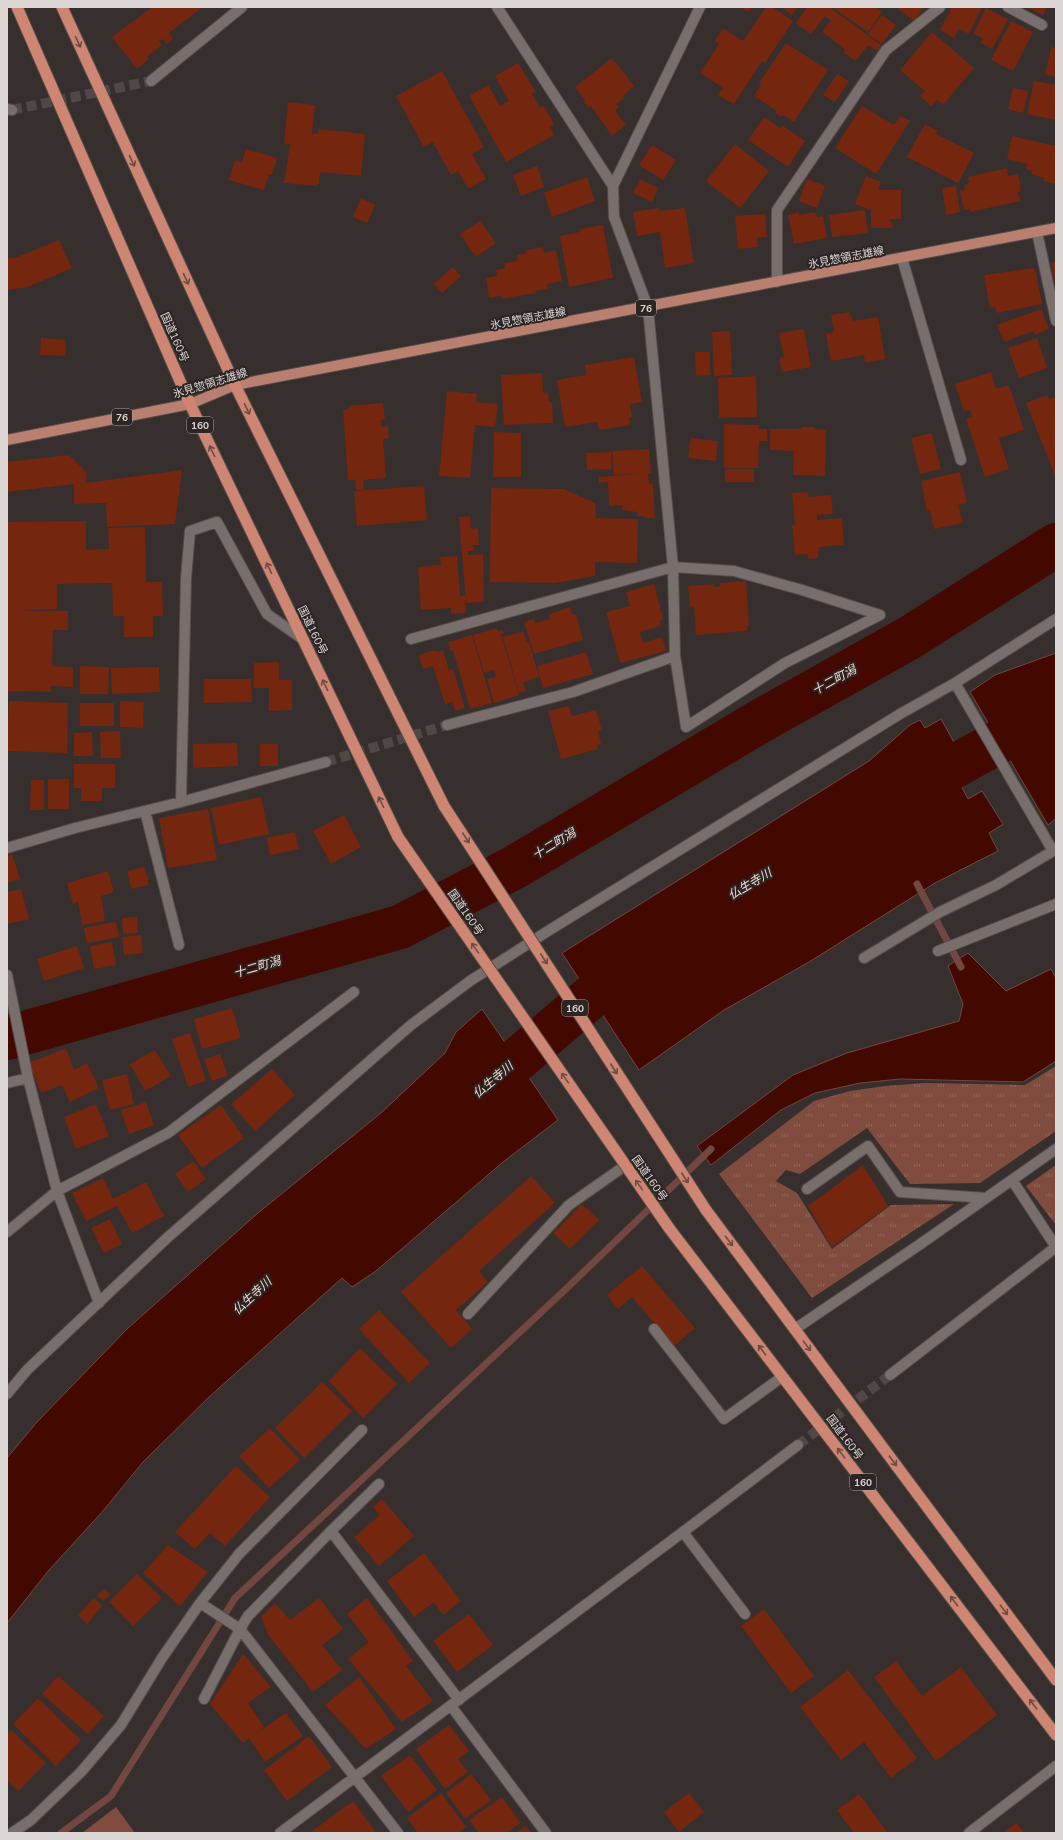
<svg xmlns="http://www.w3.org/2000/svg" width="1063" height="1840" font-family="'Nunito Sans','Noto Sans JP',sans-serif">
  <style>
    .grass { fill: url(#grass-tufts) }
    .park { fill: #804c3d }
    .water { fill: #430900; stroke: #714740 }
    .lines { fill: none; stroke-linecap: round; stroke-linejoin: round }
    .stream { stroke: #714740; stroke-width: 7 }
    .river { stroke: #430900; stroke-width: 44 }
    .building { fill: #74260f }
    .minor-tunnel { stroke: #504846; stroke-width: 10; stroke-dasharray: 10 5; stroke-linecap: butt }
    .service-casing { stroke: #534d4b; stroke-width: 12 }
    .minor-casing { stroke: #534d4b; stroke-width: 12 }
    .tertiary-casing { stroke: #534d4b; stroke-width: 12 }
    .primary-casing { stroke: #534d4b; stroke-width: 12 }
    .trunk-casing { stroke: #534d4b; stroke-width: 13 }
    .service { stroke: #786f6c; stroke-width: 10 }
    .minor { stroke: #786f6c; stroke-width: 10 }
    .tertiary { stroke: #786f6c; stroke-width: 10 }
    .primary { stroke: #b98070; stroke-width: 10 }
    .trunk { stroke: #ce8672; stroke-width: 11 }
    .trunk-bridge-casing { stroke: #534d4b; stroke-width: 13; stroke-linecap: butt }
    .trunk-bridge { stroke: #ce8672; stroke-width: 11 }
    .oneway { stroke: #6d4c43 }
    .labels { text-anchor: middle; stroke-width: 4; stroke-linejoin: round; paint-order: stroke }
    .shield { fill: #2d2523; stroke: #a8a2a0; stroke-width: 1 }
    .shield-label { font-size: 10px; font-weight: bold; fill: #dcd7d5 }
    .street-label { font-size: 11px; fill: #dcd7d5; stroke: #2d2523 }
    .water-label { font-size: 12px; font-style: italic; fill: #f5dcd5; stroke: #2d2523 }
  </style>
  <defs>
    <pattern id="grass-tufts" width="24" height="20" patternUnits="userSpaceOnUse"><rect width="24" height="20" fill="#804c3d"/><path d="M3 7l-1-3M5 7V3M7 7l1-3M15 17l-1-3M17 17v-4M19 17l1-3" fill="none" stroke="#916558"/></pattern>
  </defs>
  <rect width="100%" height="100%" fill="#372f2d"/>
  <path class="grass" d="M1056 1066V1131L980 1183 910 1184 867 1128 800 1174 786 1170 776 1181 797 1193 832 1249 891 1205 954 1204 812 1298 719 1174 814 1101 850 1091 885 1086 925 1083 1025 1085Z
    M1056 1165V1225L1026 1186Z"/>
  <path class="park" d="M116 1807 135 1833H82Z"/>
  <path class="water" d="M1056 653V818L1048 825 970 692 995 675Z
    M941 719 961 755 949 762 968 799 982 791 1003 824 989 833 998 851 935 883 809 962 724 1010 639 1070 562 953 869 761 910 725 920 720 925 728Z
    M968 953 1006 991 1051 969 1056 978V1061L1023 1082 900 1079 860 1083 815 1093 781 1110 711 1165 697 1146 793 1075 847 1053 959 1021 963 1004 948 966Z
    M482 1009 558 1120 503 1162 376 1271 352 1287 342 1278 209 1397 143 1462 103 1511 49 1570 7 1623V1458L37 1422 128 1328 258 1213 381 1113 445 1053 456 1032Z"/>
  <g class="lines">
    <path class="stream" d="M917 884 961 967
      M61 1833 111 1796 235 1598 567 1288 711 1149"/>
    <path class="river" d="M899 797 1056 710
      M7 1038 400 927 515 867 764 719 909 638 1056 545
      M471 1099 638 957"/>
  </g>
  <path class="building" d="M152 7H203L169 33 173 39 167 44 163 39 159 41 162 45 147 57 149 59 137 69 112 37Z
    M740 7H752L749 12Z
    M766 7H772L793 21 765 63 762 61 734 104 718 95 723 88 700 73 719 44 715 41 723 28 743 41Z
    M782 7H796L797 8 791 15Z
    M807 7H829L881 45 877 51 868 45 856 61 844 53 845 49 822 32 831 20 825 16 811 34 796 23Z
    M832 7H875L882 12 868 32Z
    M900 7H920L923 9 914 21 898 9Z
    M952 7H982L969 34 959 29 954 38 940 30Z
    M1027 7H1047L1043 15Z
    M986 8 1008 19 992 49 981 43 983 38 973 34Z
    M882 15 896 25 882 44 868 34Z
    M1011 21 1033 32 1013 71 991 60Z
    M932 32 974 68 943 105 937 100 931 106 920 96 925 91 900 70Z
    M786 43 828 70 794 122 783 115 781 117 775 113 777 111 754 96 761 84 759 83Z
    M1051 47 1056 48V77L1045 75Z
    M612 58 634 86 623 96 624 98 616 104 619 107 615 111 626 125 612 136 591 106 589 108 583 101 585 100 575 87Z
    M518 63 536 92 532 94 540 108 544 106 554 124 550 127 554 135 506 162 469 96 488 85 500 106 509 101 495 76Z
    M442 71 484 147 472 154 486 179 468 189 458 171 451 175 433 142 424 147 396 96Z
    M837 74 849 81 835 102 823 95Z
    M1034 81 1056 85V120L1027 114Z
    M1013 88 1028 91 1023 113 1008 109Z
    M288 102 315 105 312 134H318L319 129 365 134 361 176 320 172 319 184H317V186L284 183 290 144H284Z
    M862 106 894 125 900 116 910 121 876 174 835 148Z
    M764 117 780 128 782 125 805 141 788 167 748 140Z
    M925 124 938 131 936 134 974 153 958 183 907 157Z
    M1012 136 1056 146V184L1044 181V178L1031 174 1032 171 1026 169 1027 164 1007 159Z
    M735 144 769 171 740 208 706 181Z
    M652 145 676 160 663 180 639 165Z
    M246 149 277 158 272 175 269 174 264 190 229 180 235 160 242 162Z
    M537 166 544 187 521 196 513 175Z
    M1007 168 1008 176 1018 174 1021 191 1018 192 1020 201 970 212 969 209 964 210 960 191 965 190 964 185 969 183 968 177Z
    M866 176 881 182 878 190H901V219H889L894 228H871V207L870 210 855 204Z
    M587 177 595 201 552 217 544 193Z
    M640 179 658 188 652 202 633 193Z
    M807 179 825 186 817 208 799 201Z
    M956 186 960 212 946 215 942 188Z
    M361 198 375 205 367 223 353 217Z
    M659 208 660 211 685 208 694 263 665 268 660 232 637 236 633 212Z
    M865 210 868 233 832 237 829 215Z
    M799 212V215L815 212 817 217 823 216 827 238 794 244 788 215Z
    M765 214 767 237 757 238 758 247 738 249 735 216Z
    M480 221 496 243 476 257 460 234Z
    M603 225 613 278 569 287 560 236 580 232 579 229Z
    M59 240 72 268 28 287 7 290V258H15Z
    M543 247 544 253 556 250 562 281 547 284 548 289 535 291 536 293 501 299V296L489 298 486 278 497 276 496 270 505 268 504 263 518 261 517 255 526 253V250Z
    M1056 262V283H1055L1051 263Z
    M453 267 461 276 442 293 434 284Z
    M1035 268 1042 304 997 313 995 307 990 308 984 275Z
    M1041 309 1049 329 1035 335 1034 331 1004 342 997 325Z
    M849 312 853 321 878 317 885 359 865 363 864 355 831 361 826 334 834 332 831 315Z
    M804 329 811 367 782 372 779 358 784 357 779 333Z
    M730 331 732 375 714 376 712 332Z
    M41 338 66 340 65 356 40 355Z
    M1037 338 1047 368 1019 378 1008 348Z
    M695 352H710V375L696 376Z
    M634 357 642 402 630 404 632 417H629L630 425 599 430 597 422 565 427 557 380 586 375 585 365Z
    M991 372 996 389 1009 385 1024 430 999 438 1009 469 985 477 966 419 972 417 970 410 964 411 955 384Z
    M542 373 543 393 548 392 549 402H552L553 423 504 425 501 375Z
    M756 376 757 417 719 418 718 378Z
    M447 391 477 394 476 402 498 404 495 427 475 425 470 478 439 476Z
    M1047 395 1049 399 1056 397V478L1026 403Z
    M383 403 385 419 381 420 382 427 388 426 389 438 383 439 386 478 363 480 364 490H356L355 480H348L343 410 349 409V406Z
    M724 424 759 425V429H767V441H759L758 468H724Z
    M801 427H815V429L826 430 825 476 793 475 794 451 770 450V429H801Z
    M494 432 521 433V477H493Z
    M932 433 941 469 920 474 911 438Z
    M691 438 718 441 716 461 688 458Z
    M649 449 651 473 614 475 612 451Z
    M611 452 612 469 587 470 586 453Z
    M69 455 87 473 86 483 182 470 175 524 107 527 106 503 74 504V484L7 492V462Z
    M725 469H754V482H725Z
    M960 472 967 503 958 505 963 523 934 529 930 510 927 511 921 481Z
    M648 473 649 484H653L655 518H645L644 516H637V512L622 510V505L609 506 608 482 599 483V477Z
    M424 486 427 520 357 526 354 491Z
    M491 488 564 489 595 503 596 518 638 519 637 563 595 562V576L555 583 490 582Z
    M808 492V497L831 495 833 514 817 515V520L842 518 844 545 819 547 818 558 808 559V554L795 555 792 525H795L792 493Z
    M470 516 471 529 478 528 479 545H473L474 551H468V555L483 554 484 602 466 603 459 517Z
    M86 521V550L109 549 108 528 145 527 146 582H162L163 616H153V637H124V616H113L112 583 57 584V609L21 611H68V630H53L52 666 73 667V687L51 686V692L7 691V522Z
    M457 556 460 596 465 595 466 613 451 614V608L421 610 418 567 441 565 440 557Z
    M746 581 749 626H747V631L696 635 694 606 690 607 688 586 714 584 715 587H720V583Z
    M654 584 663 619 660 620 661 626 640 632 643 643 662 637 666 651 620 663 606 612 630 606 626 592Z
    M570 607 572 615 576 614 583 640 534 654 524 622 534 619 535 623 550 619 549 614Z
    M497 628 498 631 503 630 504 633 501 634 519 695 494 703 487 679 496 677 494 670 484 673 473 635Z
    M523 631 527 643 529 642 539 677 523 682 526 691 519 693 503 637Z
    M472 635 492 703 470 709 453 650 450 651 448 642Z
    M435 650 436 652 443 650 449 670 453 669 465 708 455 711 452 702 445 704 433 666 423 669 419 655Z
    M586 652 593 674 543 688 537 666Z
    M279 662V680H292V710L269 711V688H254V663Z
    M80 666 109 667 108 694H80Z
    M159 667 160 692 112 694 111 668Z
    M204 679H251L252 702 204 703Z
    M9 701 68 703 67 753 7 751Z
    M120 701 144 702 143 728 120 727Z
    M80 703H114V726H80Z
    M569 706 572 716 596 710 602 730 598 731 601 744 597 745 598 749 561 759 548 711Z
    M120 731 121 758H101L100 732Z
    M92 732 93 756H74V733Z
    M237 743 238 766 193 768V744Z
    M260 744H278V766H260Z
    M74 764H115V788H102V801H81V788H74Z
    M48 779H69V809H48Z
    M31 780H44V810H30Z
    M261 797 269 834 219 845 211 808Z
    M208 809 217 860 168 868 159 818Z
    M344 815 361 847 331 864 313 831Z
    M295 832 299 849 270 855 267 838Z
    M12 854 20 879 7 883V856Z
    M145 867 149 885 131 889 127 871Z
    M108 871 114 892 101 896 105 921 82 925 78 902 73 904 67 883Z
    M21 889 29 919 7 924V892Z
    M137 917 138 933 123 934 122 918Z
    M116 922 119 937 87 943 84 928Z
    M141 935 143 953 124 955 122 937Z
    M112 942 116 965 94 969 90 946Z
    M77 946 84 968 44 981 37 959Z
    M232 1008 241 1038 202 1049 194 1019Z
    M190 1033 206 1081 188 1087 172 1039Z
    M66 1048 74 1070 87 1063 99 1088 70 1102 62 1085 41 1093 29 1063Z
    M155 1050 171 1076 145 1091 130 1064Z
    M220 1054 228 1075 212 1081 204 1059Z
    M272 1069 295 1095 255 1131 231 1104Z
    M127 1074 134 1104 110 1110 102 1080Z
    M146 1102 154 1125 129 1134 121 1110Z
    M96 1104 109 1136 76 1149 64 1117Z
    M221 1105 244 1138 202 1168 178 1135Z
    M193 1161 206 1179 188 1192 175 1174Z
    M863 1165 888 1206 832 1247 808 1206Z
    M531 1176 555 1203 479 1271 488 1282 456 1310 472 1329 451 1348 401 1292Z
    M103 1178 113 1199 146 1182 164 1216 132 1233 117 1206 86 1221 72 1193Z
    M582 1204 599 1220 570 1249 553 1233Z
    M110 1219 122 1244 104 1253 91 1228Z
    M642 1266 695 1328 674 1346 632 1297 618 1309 607 1295Z
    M379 1310 430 1363 409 1383 359 1329Z
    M360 1348 397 1384 363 1418 329 1381Z
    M322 1382 352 1411 304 1458 275 1428Z
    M270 1428 300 1460 269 1488 239 1456Z
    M236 1466 270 1497 225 1546 210 1533 195 1549 175 1532Z
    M382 1499 414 1536 379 1566 354 1537 380 1515 373 1507Z
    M168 1545 208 1572 180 1606 143 1573Z
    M424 1553 461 1601 443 1615 434 1602 414 1617 387 1581Z
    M137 1574 162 1598 133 1626 109 1602Z
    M104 1589 110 1594 104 1601 97 1596Z
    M94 1598 102 1606 87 1624 78 1615Z
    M319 1598 343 1629 322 1645 342 1670 313 1692 269 1636 261 1617 275 1603 290 1620Z
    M367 1598 413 1661 406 1666 433 1701 402 1722 348 1659 369 1642 347 1614Z
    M764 1609 814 1676 791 1693 741 1626Z
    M469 1614 493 1645 457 1672 433 1641Z
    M243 1654 271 1687 248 1703 264 1727 255 1734 286 1713 303 1736 265 1762 249 1738 243 1743 210 1704Z
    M896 1661 922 1696 961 1667 997 1715 936 1761 874 1677Z
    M848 1670 917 1758 891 1778 864 1742 841 1760 800 1707Z
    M58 1676 104 1716 88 1734 42 1694Z
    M359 1677 396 1729 366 1749 325 1705Z
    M38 1698 81 1740 56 1766 13 1724Z
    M449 1725 469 1751 458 1759 468 1772 445 1789 416 1749Z
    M11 1730 46 1763 18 1791 7 1780V1734Z
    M309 1736 332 1767 287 1801 264 1770Z
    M410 1755 437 1790 408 1812 381 1776Z
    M471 1774 491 1800 465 1819 446 1793Z
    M441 1793 466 1827 458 1833H418L407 1818Z
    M689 1793 704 1812 679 1832 664 1812Z
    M859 1794 888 1833H854L837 1810Z
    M502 1797 521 1823 506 1833H479L469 1820Z
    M353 1801 375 1831 373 1833H312L311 1832Z
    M1016 1823 1025 1833H1003Z
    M526 1826 531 1833H516Z"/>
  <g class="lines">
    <path class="minor-tunnel" d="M12 110 151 81
      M326 762 447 725
      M798 1445 890 1375"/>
    <g class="service-casing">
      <path id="service" d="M938 951 1056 904
        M807 1189 868 1146 900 1192 986 1198
        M468 1314 569 1205 626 1165
        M654 1329 724 1419 782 1377
        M683 1532 745 1614"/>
    </g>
    <g class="minor-casing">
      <path id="minor" d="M497 7 613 186
        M1008 7 1042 25
        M151 81 242 7
        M7 109 12 110
        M1037 232 1056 321
        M902 258 961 460
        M777 282V210L886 50 940 7
        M673 567 734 571 802 590 880 615 785 663 686 727 675 656Z
        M411 639 673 567 648 308 614 217 613 186 700 7
        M447 725 573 692 675 656
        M181 802 186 578 190 531 217 522 267 614 304 640
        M145 811 179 945
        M7 848 75 828 181 802 326 762
        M864 958 940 912 996 885 1053 851 955 683
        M7 975 28 1078 57 1191 99 1303
        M7 1083 28 1078
        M1012 1180 1056 1247
        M7 1232 57 1191 168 1133 354 992
        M795 1329 919 1245 1056 1149
        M890 1375 1056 1247
        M7 1394 27 1370 167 1238 411 1025 470 981 548 931 900 714 955 683 1056 619
        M379 1484 331 1531 459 1700
        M331 1531 248 1616 240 1629 398 1833
        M200 1603 240 1629 204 1699
        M451 1706 546 1833
        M12 1833 31 1820 81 1772 121 1725 162 1658 200 1603 239 1554 362 1430
        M280 1833 683 1532 798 1445"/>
    </g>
    <g class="tertiary-casing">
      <path id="tertiary" d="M969 1833 1056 1766"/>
    </g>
    <g class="primary-casing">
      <path id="primary" d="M7 440 190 404 235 385 1056 228"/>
    </g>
    <g class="trunk-casing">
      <path id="trunk" d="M17 7 190 404 398 837
        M62 7 235 385 444 806
        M706 1210 1056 1680
        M669 1228 1056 1735"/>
    </g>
    <use href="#service" class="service"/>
    <use href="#minor" class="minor"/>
    <use href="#tertiary" class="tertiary"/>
    <use href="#primary" class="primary"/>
    <use href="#trunk" class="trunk"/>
    <g class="trunk-bridge-casing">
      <path id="trunk-bridge" d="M444 806 706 1210
        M398 837 669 1228"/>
    </g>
    <use href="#trunk-bridge" class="trunk-bridge"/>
  </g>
  <defs><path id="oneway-shaft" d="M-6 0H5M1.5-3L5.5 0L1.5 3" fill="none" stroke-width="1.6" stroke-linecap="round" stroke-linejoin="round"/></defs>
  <g class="oneway">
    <use href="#oneway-shaft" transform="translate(78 42) rotate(65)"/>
    <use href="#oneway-shaft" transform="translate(132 161) rotate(65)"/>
    <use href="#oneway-shaft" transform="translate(186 279) rotate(65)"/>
    <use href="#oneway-shaft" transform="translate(247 409) rotate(64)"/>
    <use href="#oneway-shaft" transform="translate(212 451) rotate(-116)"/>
    <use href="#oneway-shaft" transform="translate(269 568) rotate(-116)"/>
    <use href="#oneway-shaft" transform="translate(325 685) rotate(-116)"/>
    <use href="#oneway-shaft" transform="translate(381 802) rotate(-116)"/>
    <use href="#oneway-shaft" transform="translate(466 838) rotate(57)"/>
    <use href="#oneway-shaft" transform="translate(475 948) rotate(-125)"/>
    <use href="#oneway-shaft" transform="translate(544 959) rotate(57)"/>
    <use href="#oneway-shaft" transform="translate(614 1069) rotate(57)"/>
    <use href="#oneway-shaft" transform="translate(565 1078) rotate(-125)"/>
    <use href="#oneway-shaft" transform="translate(685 1178) rotate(57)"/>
    <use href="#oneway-shaft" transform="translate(639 1185) rotate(-125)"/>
    <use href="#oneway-shaft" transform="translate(729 1241) rotate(53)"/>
    <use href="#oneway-shaft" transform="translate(807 1346) rotate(53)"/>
    <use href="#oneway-shaft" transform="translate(762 1350) rotate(-127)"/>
    <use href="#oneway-shaft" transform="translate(841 1453) rotate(-127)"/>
    <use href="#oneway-shaft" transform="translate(893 1461) rotate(53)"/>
    <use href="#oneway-shaft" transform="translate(954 1601) rotate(-127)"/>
    <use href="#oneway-shaft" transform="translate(1004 1610) rotate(53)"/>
    <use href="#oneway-shaft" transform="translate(1033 1704) rotate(-127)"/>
  </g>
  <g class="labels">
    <g class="shield">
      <rect x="636" y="300" width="20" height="16" rx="3"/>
      <rect x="112" y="409" width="20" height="16" rx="3"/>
      <rect x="187" y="417" width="26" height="16" rx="3"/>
      <rect x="562" y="1000" width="26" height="16" rx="3"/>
      <rect x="850" y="1474" width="26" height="16" rx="3"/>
    </g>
    <g class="shield-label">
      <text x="646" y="312">76</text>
      <text x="122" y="421">76</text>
      <text x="200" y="429">160</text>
      <text x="575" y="1012">160</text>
      <text x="863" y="1486">160</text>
    </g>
    <g class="street-label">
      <text transform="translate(846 257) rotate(-11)" y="4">氷見惣領志雄線</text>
      <text transform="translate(528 318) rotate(-11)" y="4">氷見惣領志雄線</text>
      <text transform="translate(175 337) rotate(66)" y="4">国道160号</text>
      <text transform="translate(210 383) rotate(-17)" y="4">氷見惣領志雄線</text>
      <text transform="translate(313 630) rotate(64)" y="4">国道160号</text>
      <text transform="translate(466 912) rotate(55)" y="4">国道160号</text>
      <text transform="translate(650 1178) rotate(55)" y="4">国道160号</text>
      <text transform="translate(845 1437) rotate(53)" y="4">国道160号</text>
    </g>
    <g class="water-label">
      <text transform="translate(834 680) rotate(-29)" y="4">十二町潟</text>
      <text transform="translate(554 844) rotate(-31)" y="4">十二町潟</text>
      <text transform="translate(750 884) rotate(-31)" y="4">仏生寺川</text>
      <text transform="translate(257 967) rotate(-16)" y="4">十二町潟</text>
      <text transform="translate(493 1080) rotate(-40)" y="4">仏生寺川</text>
      <text transform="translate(252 1296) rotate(-43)" y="4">仏生寺川</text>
    </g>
  </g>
  <rect width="1063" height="1840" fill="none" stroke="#dcd7d5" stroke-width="16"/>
</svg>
